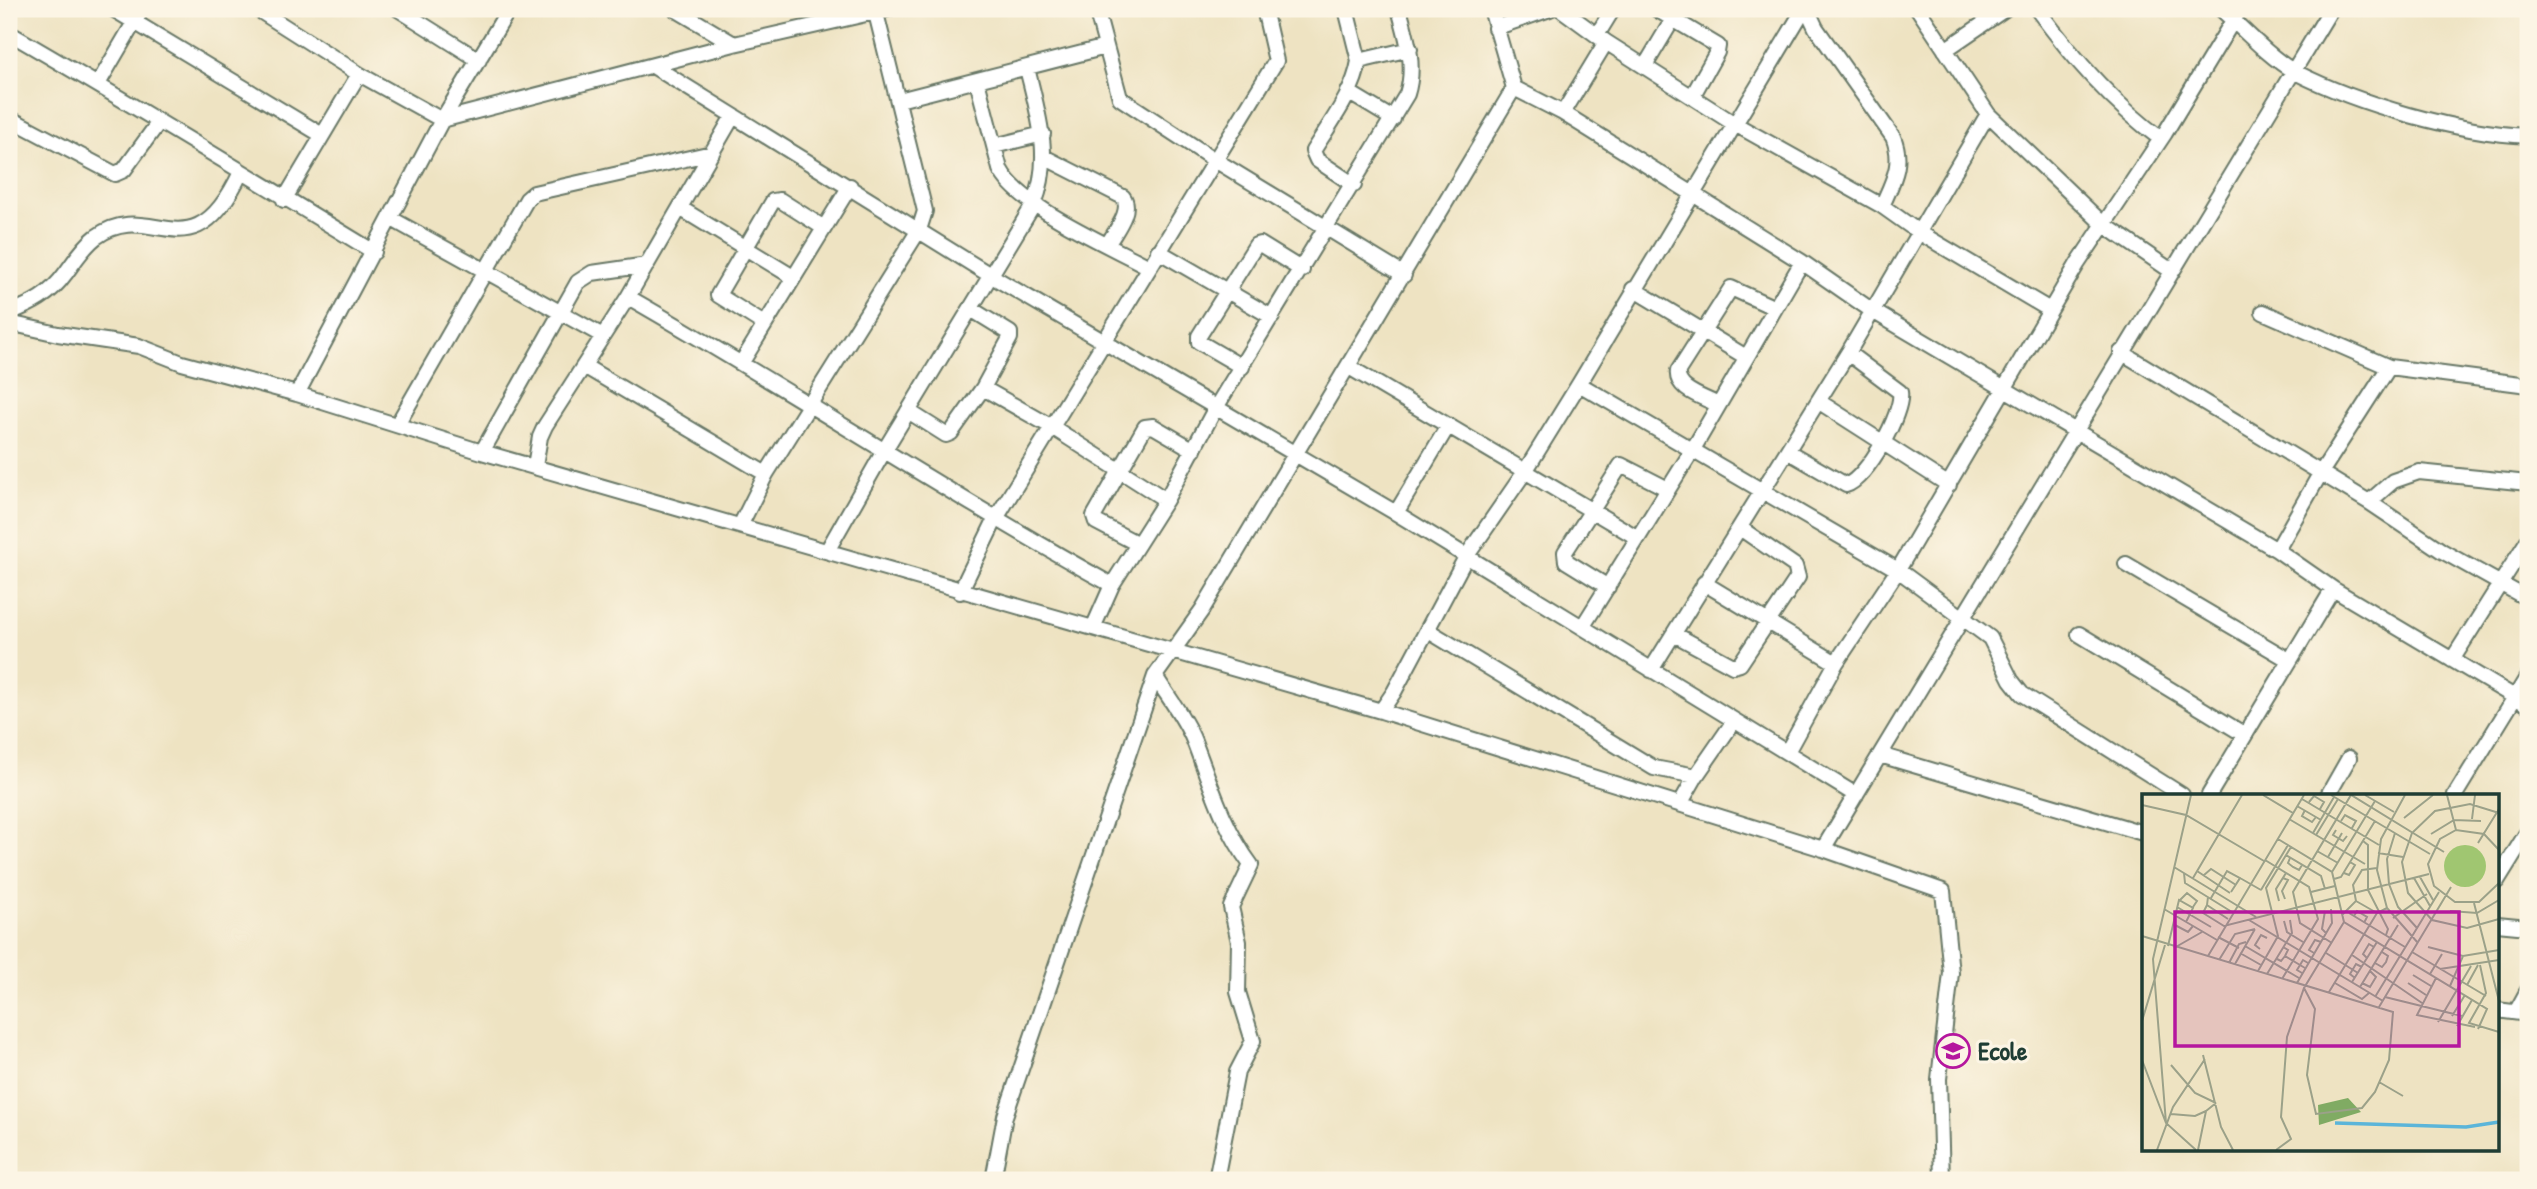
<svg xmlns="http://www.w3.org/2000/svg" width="2537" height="1189" font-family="'Patrick Hand',sans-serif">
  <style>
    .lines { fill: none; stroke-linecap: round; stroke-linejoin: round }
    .minor-casing { stroke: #677766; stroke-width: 18 }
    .minor { stroke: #fff; stroke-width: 14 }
    .labels { text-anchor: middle; stroke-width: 6; stroke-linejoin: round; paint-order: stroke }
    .poi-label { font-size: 26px; font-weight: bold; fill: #1f3d34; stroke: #fcf5e5; text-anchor: start }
    .inset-river { fill: none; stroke: #5bb5d9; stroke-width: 3.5 }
    .inset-road { fill: none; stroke: #9ba189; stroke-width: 2 }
    .view { fill: #b5179e; fill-opacity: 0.15; stroke: #b5179e; stroke-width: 3.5 }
    .inset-edge { fill: none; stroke: #1f3d34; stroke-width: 3.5 }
  </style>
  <rect width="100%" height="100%" fill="#fcf5e5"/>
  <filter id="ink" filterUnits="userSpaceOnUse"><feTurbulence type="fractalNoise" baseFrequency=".0143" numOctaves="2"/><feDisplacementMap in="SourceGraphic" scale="14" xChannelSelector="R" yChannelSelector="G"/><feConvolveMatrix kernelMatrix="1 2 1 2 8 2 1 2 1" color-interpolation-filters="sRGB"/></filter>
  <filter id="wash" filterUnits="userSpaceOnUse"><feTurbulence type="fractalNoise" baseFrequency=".00686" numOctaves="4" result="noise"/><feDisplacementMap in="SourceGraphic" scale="28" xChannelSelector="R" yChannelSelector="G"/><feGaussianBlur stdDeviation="1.57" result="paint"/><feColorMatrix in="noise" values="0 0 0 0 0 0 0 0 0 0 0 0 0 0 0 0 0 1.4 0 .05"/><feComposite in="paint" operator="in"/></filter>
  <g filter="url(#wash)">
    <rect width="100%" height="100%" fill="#eee3c2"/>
  </g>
  <g filter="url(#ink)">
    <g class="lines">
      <g class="minor-casing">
        <path id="minor" d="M113 9 322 135
          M257 9 359 74 442 120 734 44 888 9
          M398 9 479 60
          M675 9 734 44
          M1096 9 1120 98 1210 157 1404 275
          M1346 9 1359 61C1354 93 1330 123 1313 151L1317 160 1354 185
          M1491 9 1514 88 1563 113 1802 262 1871 310 2277 550 2333 589 2528 705
          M1561 9 1606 42 1733 123 1882 206 1920 233 2050 310
          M1656 9 1718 46 1717 52 1693 95
          M1807 9 1816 28 1893 137C1904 163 1893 181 1882 206
          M1918 9 1988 114 2103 224 2170 270
          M2037 9C2073 58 2112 103 2161 139
          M2221 9C2242 28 2271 59 2295 72 2358 104 2458 133 2528 136
          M1495 28 1550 9
          M9 33C132 104 253 178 374 252
          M1597 35 1613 9
          M1945 50 2005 9
          M1359 61 1410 49
          M653 66 990 275 1396 513 1856 795
          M1645 66 1679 9
          M977 81 1000 169C1019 207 1109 245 1149 267
          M98 84 142 9
          M1348 92 1393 119
          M899 100 1106 47
          M1563 113 1606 42
          M9 118 115 174 124 170 159 122
          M994 146 1043 134
          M1044 157 1123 197C1133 210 1115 231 1108 244
          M284 200 359 74
          M680 208 793 277
          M390 218 603 336
          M1158 251 1272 317
          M1633 289 1746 357
          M628 297C791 390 948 494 1112 585
          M2263 312 2389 367 2528 385
          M9 313C32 304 50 295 65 274 74 262 83 247 96 237 152 196 191 279 241 172
          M9 323 58 334 139 346 182 363 297 394 482 452 1381 711 1823 849 1943 891 1951 973 1939 1079 1942 1180
          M764 324 718 295 773 201 780 200 824 228
          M2121 352 2369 502 2442 551 2528 599
          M742 362 850 186
          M584 366 766 474
          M1242 367 1199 342V336L1256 245 1260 244 1302 270
          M1349 367 1638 538
          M1579 384 1898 570 1990 638 2011 680 2022 694 2182 795
          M983 388 1052 427 1166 500
          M297 394 442 120 509 9
          M1818 401 1949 485
          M1718 405C1704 397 1675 390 1678 371L1731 288 1775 308
          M908 411 946 435 951 433 983 388 1010 338V333L971 309
          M397 425 527 199 534 193 712 153
          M1787 451 1846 485C1866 480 1904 412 1900 392L1848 353
          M482 452 578 282 592 273 647 265
          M535 466 540 437 545 426 628 297 733 116
          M2369 502 2393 481 2419 472 2528 483
          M1396 513 1448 426
          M741 524 766 474 919 230 925 211 875 9
          M1138 544 1096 522 1094 516 1145 427 1153 426 1194 450
          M2277 550 2320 474 2389 367
          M827 551 884 451 1034 204C1053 158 1038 114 1027 68
          M2126 564 2289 660
          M1704 583 1836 663
          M1608 587 1566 561 1565 552 1621 465 1668 489
          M960 592 995 520 1276 61 1264 9
          M1583 626 1692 451 1802 262
          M1093 628 1112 585 1166 500 1215 409 1407 94C1416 65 1407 38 1399 9
          M1427 630 1654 768 1696 776 1734 721
          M1674 634 1733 666 1740 664 1798 577 1795 566 1740 528
          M2079 634 2245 735
          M2452 660 2528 540
          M1651 670 1848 353 1988 114
          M1155 676C1168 697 1185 718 1194 741 1211 785 1223 827 1251 865L1231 907 1239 942 1238 992 1253 1041 1237 1072 1216 1180
          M1381 711 1394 692 1466 557 1524 473 1579 384 1804 9
          M1787 752 1836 663 1898 570 2078 263 2165 133 2240 9
          M1880 755 2143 833
          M2209 795 2333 589
          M2328 795 2349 758
          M2455 795 2528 676
          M1680 804 1696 776
          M1823 849 2331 9
          M2497 881 2528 831
          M2497 924 2528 927
          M2497 1010 2528 1014
          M2516 1012 2528 990
          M993 1180 1005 1116 1155 676 1202 610 1514 88"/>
      </g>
      <use href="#minor" class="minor"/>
    </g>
  </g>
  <defs>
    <g id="school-ring" transform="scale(1.75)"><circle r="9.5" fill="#fcf5e5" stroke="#b5179e" stroke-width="1.5"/><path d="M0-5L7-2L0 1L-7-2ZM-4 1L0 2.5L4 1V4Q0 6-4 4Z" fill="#b5179e"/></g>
  </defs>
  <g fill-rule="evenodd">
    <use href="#school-ring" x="1953" y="1051"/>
  </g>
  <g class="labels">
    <g class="poi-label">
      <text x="1978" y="1060">Ecole</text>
    </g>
  </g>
  <g transform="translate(2142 794)">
    <rect width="357" height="357" fill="#eee3c2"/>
    <path d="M302 72a21 21 0 1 1 42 0a21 21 0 1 1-42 0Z" fill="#a0c671"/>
    <path d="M206 304 219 318 177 331 176 311Z" fill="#80ab63"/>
    <path class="inset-river" d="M193 329 324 333 357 328"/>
    <path class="inset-road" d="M121 1 151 19M189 1 288 60M223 1 252 18M263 1 239 45 235 76 245 114 276 149M305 1 314 36M160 5 237 51M167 8 172 2 182 8 178 15M0 11 44 21 122 67M155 12 179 26M163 16 160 22 170 28 174 23M357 19 328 10 293 17 270 39 260 68 266 99 290 126 325 134 357 125M262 24 291 1M147 25 223 70M330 25 333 1M199 27 203 21 214 27 210 34M194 36 191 41 201 47 205 42M171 39 192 3M253 39 245 65 247 90 256 113 275 134M289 40 312 26 339 27M174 41 196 5M136 45 190 78 202 128 345 215 336 235M221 47 226 51V96L246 135 244 141M336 49 357 15M357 56 342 40 314 36 298 45 286 70 292 92 313 108H337L357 89M175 57 196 69M236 59 261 63M144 61 179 82 183 95M186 63 200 39M148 64 146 69 151 73 157 76 160 71M123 66 167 93 176 125 140 185M32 73 114 123M55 77 88 99M190 78 233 7M42 79 43 89 90 118M202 79 207 81 213 71 208 68M62 81 69 75 94 91M278 83 291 106M51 84 100 1M98 84 119 96M141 84 146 86 140 97 143 105M272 84 288 112M192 85 199 83 233 27M119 96 146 51M169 98 193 92M66 103 65 111 86 125M69 104 85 77 98 84 89 98M38 106 45 99 55 107 51 113M137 107 134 95 144 79M214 107 235 119M332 109 357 207M65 111 61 119 82 132 287 80M35 113 69 133M22 115 75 146M183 117 180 135 184 139M308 117 335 119 357 106M207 119 263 153M200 121 214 107 211 91 220 76 235 74M212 122 215 117 225 123 222 129M251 124 285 100M107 126 241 207M142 127 145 138 161 148M31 130 46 138 51 132M0 142 251 218 247 266 233 298 220 314 174 320 165 281 173 215 162 194M76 143 97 154M190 149 158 129 151 98 209 1 302 58M26 152 37 106 51 114 44 128M103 152 157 184M286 153 321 162 357 156M32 154 60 138M118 155 113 151 119 141 125 144M270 158 344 202M98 159 119 171M172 159 167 156 173 146 179 148M184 159 216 179M210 161 280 209M66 162 162 1M143 162 163 174M225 164 221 160 227 150 232 153M135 165 139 167 143 162 146 156 141 153M77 166 93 140 113 135M87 169 97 150 104 148M233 169 240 173 244 168 246 162 240 158M93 170 113 135M338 171 344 199 327 229 357 238M298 175 357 166M116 177 136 142 124 94 149 53M160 179 155 176 161 166 166 169M125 180 150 139 148 126M288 180 300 160M271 181 289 192M213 184 208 180 214 170 220 173M294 184 275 221 333 233M210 188 235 148M155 189 190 129 189 115M193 189 220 205 227 199M220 189 228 193 234 183 228 177M266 189 284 201M325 191 336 171M308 192 321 162M218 193 256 131M187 198 235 119 245 114M233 203 297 98M243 203 320 222M237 213 309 93M310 222 323 201M0 227 23 151M296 228 329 172M315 232 330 206M61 261 79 333 91 356M0 266 24 329 54 356M29 271 53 299 74 309M237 288 261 302M29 320 53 322 64 317M24 329 11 165 49 1M15 356 31 313 63 265M56 356 64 317 74 309M134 356 149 345 139 323 145 243 162 194 202 128"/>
    <path class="view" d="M33 118H317V252H33Z"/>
    <rect width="357" height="357" class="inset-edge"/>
  </g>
  <rect width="2537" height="1189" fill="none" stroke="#fcf5e5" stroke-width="35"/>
</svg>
